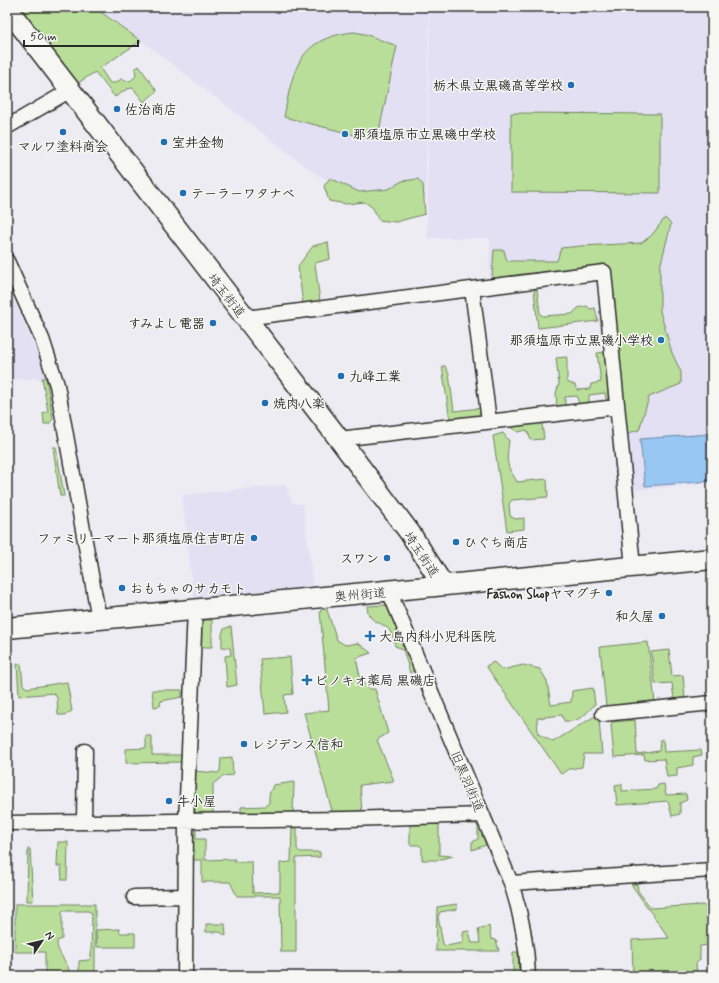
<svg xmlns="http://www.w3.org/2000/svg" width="719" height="983" font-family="Mynerve,'Klee One',sans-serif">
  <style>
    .built { fill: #e3e0f4 }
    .green { fill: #b9de99; stroke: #728462 }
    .water { fill: #98c7f3; stroke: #6c89a3 }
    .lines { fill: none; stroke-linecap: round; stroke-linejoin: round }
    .street-casing { stroke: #2b2b2b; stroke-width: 17 }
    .secondary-casing { stroke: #2b2b2b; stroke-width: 23 }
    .street { stroke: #f6f6f2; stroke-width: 14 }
    .secondary { stroke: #f6f6f2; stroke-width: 20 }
    .poi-dot { fill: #1f6fb2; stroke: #f6f6f2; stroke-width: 1.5 }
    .labels { text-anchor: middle; stroke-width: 3; stroke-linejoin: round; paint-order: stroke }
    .poi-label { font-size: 13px; font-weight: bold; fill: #2b2b2b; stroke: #f6f6f2; text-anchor: start }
    .street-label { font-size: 13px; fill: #2b2b2b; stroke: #f6f6f2 }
  </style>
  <rect width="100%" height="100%" fill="#edecf3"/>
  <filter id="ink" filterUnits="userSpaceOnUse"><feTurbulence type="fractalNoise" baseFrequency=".025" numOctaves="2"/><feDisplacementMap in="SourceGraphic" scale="8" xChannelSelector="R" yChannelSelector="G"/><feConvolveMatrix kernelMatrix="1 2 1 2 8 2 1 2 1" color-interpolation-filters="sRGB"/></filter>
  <g filter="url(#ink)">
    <path class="built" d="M94 7H429L426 197 350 194 313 172 114 20Z
      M430 7H712V483L626 491 604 272 489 286 490 238H427Z
      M7 285 38 354 46 378 7 380Z
      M285 485 293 504 303 503 313 586 194 599 182 495Z"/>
    <path class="green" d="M15 7H94L141 41 100 68 110 83H115L123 78 125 81H130L136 76 135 69 139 66 157 91 144 102 133 88 127 89 115 97 95 72 75 85Z
      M354 32 365 34 397 46 378 136 371 139 284 117C293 69 298 38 354 32Z
      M511 113 660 114V193L511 192Z
      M330 178 359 192 389 189 402 181 418 179 423 185 425 214 396 222 379 220 373 208 365 202 346 204 329 201 324 186Z
      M665 218 671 224 660 267V311L672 353 681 372V384L649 397 639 430 625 434 606 267 492 278 494 250H504L507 261H557L561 248 581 246 641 243 651 236Z
      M328 242 330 259 315 263 320 302 303 304 298 266 313 246Z
      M537 289 540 314 543 316 572 314 578 308 587 306 590 309 595 308 598 321 538 328 534 290Z
      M605 352 609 399H606L605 393 589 395V405L579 406 577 396 565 397V408H557L556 393 559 384 556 358 567 357V382L575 385 577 390 590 389 591 384 601 382 597 353Z
      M442 366H445L449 374 454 411 481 408 482 417 450 420Z
      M42 378H46L53 419 49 424H44L43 413 48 411Z
      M541 417 544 439 531 440 527 430 518 432 510 427V421Z
      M503 433 509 441C508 449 506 459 509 468 511 473 515 477 517 482L547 479 548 497 512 500 509 504 510 516 515 519 524 518V529L507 531 493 436Z
      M53 447H56L64 496H60Z
      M386 605 415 670 410 673 403 649 395 646C394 642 393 635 390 631 382 620 368 625 367 606Z
      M323 609 327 610 337 640 345 645 358 643 371 653 356 658 361 681 370 689H375L388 733 377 740 394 781 360 785 362 813 333 814 304 713 329 710 320 611Z
      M204 620H212V647H197L199 624Z
      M231 626 237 685 227 687 225 656 231 655 230 648 222 647V634L224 629Z
      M648 642 655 703 606 707 600 647Z
      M669 650 672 676 683 675 685 699 674 700 672 683 655 684 651 652Z
      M290 657 293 694 284 695 286 712 265 714 260 659Z
      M494 662 502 670 523 665 540 669 547 681 551 705 571 702 572 691 593 688 595 704C586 714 579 723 564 721L562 715 537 718 538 734 553 742 595 716 599 720 602 754H584L582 767 569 769 561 774 486 666Z
      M17 664H21L23 685 27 688 67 682 72 711 64 715H58L57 698 54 693 19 696Z
      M152 690H182V697L161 701 160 706 154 707Z
      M635 720 637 754 659 751 660 740 663 739 664 752 701 750 702 755 693 757V765L677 768V776L667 777 664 759 645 760 644 755 614 757 611 725 612 722Z
      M146 736H152V755H182V762L126 763V749L146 748Z
      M232 757 233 775 223 776 213 784V815L196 814 194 807V771L218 773 220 771 221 758Z
      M294 782 293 812 313 813H241V807L265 806 269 803V795L273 785Z
      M622 784V791L656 789 658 785 664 784 666 795 686 794 687 800 680 803V814L672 816 668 801 617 805 615 785Z
      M467 821H477L486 845 472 850V842L478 839V827L476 824H467Z
      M439 824V855L453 856 437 860H422V848L419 845H410V825Z
      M292 826H297V849L300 852H320V857L296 858V952H281L280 896H237L230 882H202V860H192L193 832 196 829V839H205V860L235 859V862H252L253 893 280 892V863L291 862Z
      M58 842H68L67 880H62L61 866H57Z
      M28 849H30L33 901H27Z
      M631 884H637L638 891 651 908 703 905 712 913V976H710L709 945 700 946V960L696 963 697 976H633L632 940 669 938Z
      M15 904H95V976H79V961L89 960 91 958 92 913 88 911H62V939L57 941C56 955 70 962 70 976H45V952H15Z
      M457 904V909L440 912 438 917 443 944 446 946 463 943V932L469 931 472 943H480L478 929 489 926 491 939 496 940 499 951H436L437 907Z
      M206 924H225L226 936 220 932H206Z
      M119 929 120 933H135V947H97L96 930Z
      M513 952H518L519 976H513Z"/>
    <path class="water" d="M709 434 712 481 645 486 640 439Z"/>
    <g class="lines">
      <g class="street-casing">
        <path id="street" d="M7 127 69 91
          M7 261 42 339 57 385 99 619
          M472 289 489 421
          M245 318 604 272 633 567
          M339 439 617 407
          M389 591 511 883C521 913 527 944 528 976
          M603 714 712 703
          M84 822 85 751
          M7 823 347 819 483 815
          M511 883 712 870
          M134 897 185 896
          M185 976 186 822 195 609"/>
      </g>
      <g class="secondary-casing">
        <path id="secondary" d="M7 8 339 439 410 533 443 585
          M7 628 712 559"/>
      </g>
      <use href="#street" class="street"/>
      <use href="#secondary" class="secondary"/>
    </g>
  </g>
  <g class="poi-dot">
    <circle cx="571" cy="85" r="4"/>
    <circle cx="117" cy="109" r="4"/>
    <circle cx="63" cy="132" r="4"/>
    <circle cx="345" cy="134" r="4"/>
    <circle cx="164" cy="142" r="4"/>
    <circle cx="183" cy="193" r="4"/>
    <circle cx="213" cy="323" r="4"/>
    <circle cx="661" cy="340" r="4"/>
    <circle cx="341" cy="376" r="4"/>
    <circle cx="265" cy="403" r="4"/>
    <circle cx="254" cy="538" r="4"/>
    <circle cx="456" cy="542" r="4"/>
    <circle cx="387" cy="558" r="4"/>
    <circle cx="122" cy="588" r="4"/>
    <circle cx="609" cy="593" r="4"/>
    <circle cx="662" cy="616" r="4"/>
    <path d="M368 630h4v4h4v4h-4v4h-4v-4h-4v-4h4z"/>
    <path d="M305 674h4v4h4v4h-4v4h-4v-4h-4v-4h4z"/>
    <circle cx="244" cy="744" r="4"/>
    <circle cx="169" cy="801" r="4"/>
  </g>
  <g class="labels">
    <g class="poi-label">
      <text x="563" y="90" text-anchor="end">栃木県立黒磯高等学校</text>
      <text x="125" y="114">佐治商店</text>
      <text x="353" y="139">那須塩原市立黒磯中学校</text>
      <text x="172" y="147">室井金物</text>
      <text x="63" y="151" text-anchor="middle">マルワ塗料商会</text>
      <text x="191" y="198">テーラーワタナベ</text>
      <text x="205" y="328" text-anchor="end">すみよし電器</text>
      <text x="653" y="345" text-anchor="end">那須塩原市立黒磯小学校</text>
      <text x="349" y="381">九峰工業</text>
      <text x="273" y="408">焼肉八楽</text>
      <text x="246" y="543" text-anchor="end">ファミリーマート那須塩原住吉町店</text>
      <text x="464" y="547">ひぐち商店</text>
      <text x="379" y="563" text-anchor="end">スワン</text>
      <text x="130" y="593">おもちゃのサカモト</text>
      <text x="601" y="598" text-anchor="end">Fashon Shopヤマグチ</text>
      <text x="654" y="621" text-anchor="end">和久屋</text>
      <text x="379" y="641">大島内科小児科医院</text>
      <text x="315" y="685">ピノキオ薬局 黒磯店</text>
      <text x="252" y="749">レジデンス信和</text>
      <text x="177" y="806">牛小屋</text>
    </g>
    <g class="street-label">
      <text transform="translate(227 295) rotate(52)" y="5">埼玉街道</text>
      <text transform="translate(422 554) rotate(56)" y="5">埼玉街道</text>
      <text transform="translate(360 594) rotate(-5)" y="5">奥州街道</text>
      <text transform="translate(468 781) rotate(67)" y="5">旧黒羽街道</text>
    </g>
  </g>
  <rect width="719" height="983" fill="none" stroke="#f6f6f2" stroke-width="24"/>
  <rect x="12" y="12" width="695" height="959" fill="none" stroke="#2b2b2b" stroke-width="1.5" filter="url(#ink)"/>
  <g transform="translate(42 941) rotate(55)" stroke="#f6f6f2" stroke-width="3" paint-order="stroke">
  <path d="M0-3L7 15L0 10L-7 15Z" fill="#2b2b2b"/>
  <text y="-6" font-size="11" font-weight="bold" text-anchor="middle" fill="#2b2b2b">N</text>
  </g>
  <path d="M24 40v6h114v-6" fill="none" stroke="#2b2b2b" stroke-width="2"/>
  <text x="30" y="40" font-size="12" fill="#2b2b2b" stroke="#f6f6f2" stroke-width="3" paint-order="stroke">50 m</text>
</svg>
